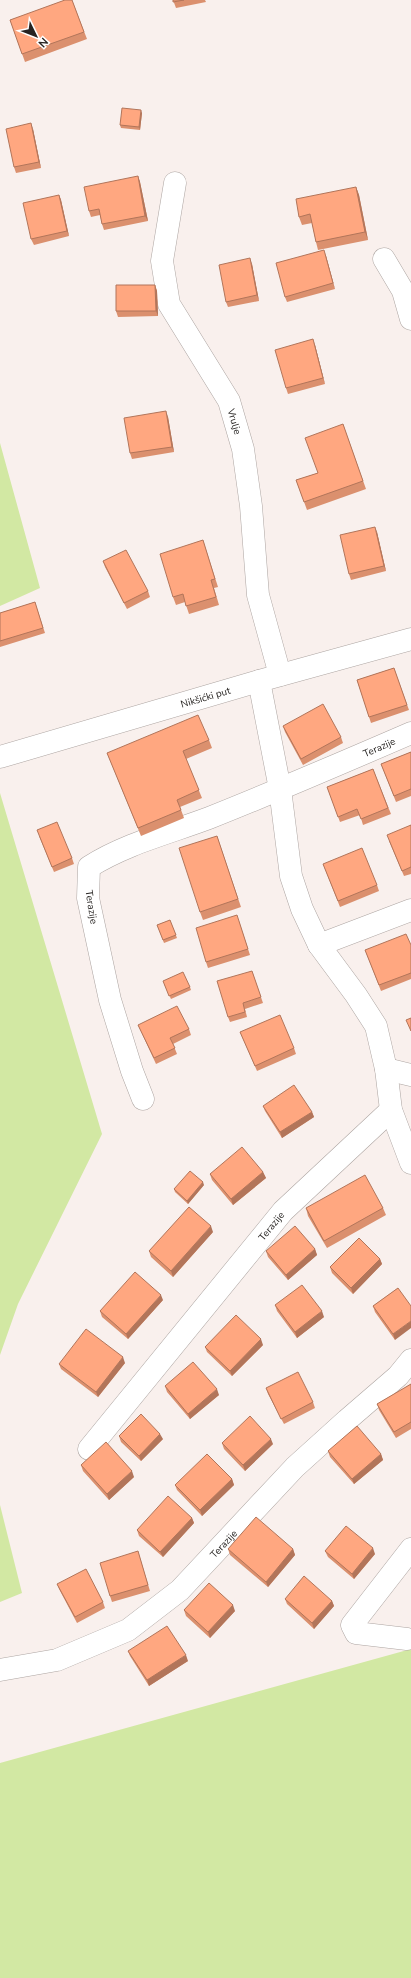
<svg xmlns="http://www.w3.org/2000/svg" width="411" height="1978" font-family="'Nunito Sans',sans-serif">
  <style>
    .green { fill: #d2e8a3 }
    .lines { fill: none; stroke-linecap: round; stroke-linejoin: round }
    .minor-casing { stroke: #ada5a2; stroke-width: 23 }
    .major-casing { stroke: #ada5a2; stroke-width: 23 }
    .minor { stroke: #fff; stroke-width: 22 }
    .major { stroke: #fff; stroke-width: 22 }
    .wall { fill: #db906e }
    .shaded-wall { fill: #b2755a }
    .building { fill: #ffa780; stroke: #b2755a }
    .labels { text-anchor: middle; stroke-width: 3; stroke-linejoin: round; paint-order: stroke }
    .street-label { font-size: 10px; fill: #262321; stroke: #fff }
  </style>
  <rect width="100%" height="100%" fill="#f9f0ed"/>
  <path class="green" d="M0 443 40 588 0 606Z
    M0 793 102 1134 18 1304 0 1355Z
    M0 1505 22 1593 0 1602Z
    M411 1649V1978H0V1763Z"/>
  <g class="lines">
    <g class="minor-casing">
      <g id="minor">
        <path id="s1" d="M175 183 162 261 169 304 229 401 243 449 251 506 258 595 280 675"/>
        <path d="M384 259 403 291 411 319"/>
        <path d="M259 681 280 789 291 876 302 909 319 945 356 995 376 1026 386 1069 391 1110 411 1163"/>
        <path d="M319 945 411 910"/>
        <path d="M386 1069 411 1075"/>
        <path id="s2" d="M143 1099 132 1071 110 1000 88 898 89 867C125 844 169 833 209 818 277 791 344 762 411 733"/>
        <path id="s3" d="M89 1449 283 1211 391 1110"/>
        <path d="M407 1639 356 1633 352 1625 411 1549"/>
        <path id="s4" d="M0 1670 57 1660 128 1630 180 1590 295 1467 347 1420 398 1376 411 1360"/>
      </g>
    </g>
    <g class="major-casing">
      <g id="major">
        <path id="s5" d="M0 757 259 681 411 639"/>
      </g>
    </g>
    <use href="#minor" class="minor"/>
    <use href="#major" class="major"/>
  </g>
  <path class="wall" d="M72 0 87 39 25 62 10 20Z
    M173 0H205L206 2 176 8Z
    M142 113 140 130 121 128 120 125Z
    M33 129 41 168 16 173 14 167Z
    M138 176 140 182 148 221 104 230 102 224 100 215 91 217 89 211Z
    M356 187 359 195 368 240 318 250 316 242 312 223 302 225 299 217Z
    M59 195 61 200 69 236 34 245 31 239Z
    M326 256 335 289 287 302 285 297Z
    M252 264 259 301 228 307 226 302Z
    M155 285 157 291 158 316 118 317 116 311Z
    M315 345 325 384 288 394 286 388Z
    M168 417 174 452 132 459 130 453Z
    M343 424 366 489 307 510 296 480 318 473Z
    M377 532 386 571 351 580 349 574Z
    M203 540 218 587 214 588 219 605 189 614 185 602 176 605 173 597Z
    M103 561 148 591 150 597 127 609 105 567Z
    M35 602 45 633 0 647V613Z
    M394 668 409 710 371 723 357 680Z
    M283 726 341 737 343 743 303 765 285 732Z
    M209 740 212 748 186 759 202 798 180 807 184 818 141 836 107 753Z
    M411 752V796L396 802 381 764Z
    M373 769 391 814 363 825 360 815 340 822 327 787Z
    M411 825V874L404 876 389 841Z
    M39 836 72 858 74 864 54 872Z
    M217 836 241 907 203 920 200 912Z
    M323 864 377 885 379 891 340 907Z
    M170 920 177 938 164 943 157 925Z
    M239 921 250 955 208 968 206 962Z
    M411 945V979L381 991 365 950Z
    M252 971 263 1003 245 1009 247 1017 230 1022 228 1017Z
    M164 984 190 987 191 990 171 999Z
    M138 1025 189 1029 191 1035 173 1044 177 1054 156 1064Z
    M240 1032 294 1048 296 1054 257 1071Z
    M263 1106 312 1112 314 1117 282 1138 265 1111Z
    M263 1172 266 1178 233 1205 212 1180 210 1174Z
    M204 1185 188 1204 175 1192 174 1189Z
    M306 1208H383L386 1215 327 1248 308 1216Z
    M213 1232 173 1277 151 1257 149 1251Z
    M315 1249 317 1255 288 1280 268 1257 266 1251Z
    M380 1259 382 1264 353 1294 332 1273 330 1267Z
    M398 1288 395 1340 375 1312 373 1306Z
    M163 1300 128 1339 102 1317 100 1311Z
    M275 1305 324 1317 297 1338 277 1311Z
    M263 1345 232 1376 207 1352 205 1347Z
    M125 1363 98 1397 61 1369 59 1364Z
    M411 1384V1429L396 1438 379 1410 377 1404Z
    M165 1386 219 1395 190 1419 167 1392Z
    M266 1388 313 1402 315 1408 284 1424 268 1394Z
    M119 1436 163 1439 141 1461 121 1442Z
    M222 1443 273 1444 245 1471 224 1449Z
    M328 1451 381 1454 383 1460 354 1484 330 1457Z
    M81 1465 134 1477 109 1500 83 1471Z
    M232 1479 234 1485 202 1516 177 1490 175 1485Z
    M192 1518 194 1523 163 1557 139 1536 137 1530Z
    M228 1549H293L295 1555 268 1587 230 1555Z
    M138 1551 150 1591 112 1602 110 1596Z
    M325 1551 375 1554 354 1579 328 1557Z
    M57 1584 103 1602 105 1608 77 1623 59 1589Z
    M285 1599 332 1601 334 1606 314 1629 287 1604Z
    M184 1610 235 1611 210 1638 186 1616Z
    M128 1651 188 1661 149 1686 130 1656Z"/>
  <path class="shaded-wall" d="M141 110 142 113 140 130 139 127Z
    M31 123 33 129 41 168 39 162Z
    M138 176 140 182 148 221 145 216Z
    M356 187 359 195 368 240 365 232Z
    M59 195 61 200 69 236 67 231Z
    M324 250 326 256 335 289 333 283Z
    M250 258 252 264 259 301 257 295Z
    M155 285 157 291 158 316 156 311Z
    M313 339 315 345 325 384 323 378Z
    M166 411 168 417 174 452 172 447Z
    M375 527 377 532 386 571 384 566Z
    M312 1112 314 1117 282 1138 280 1132Z
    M263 1172 266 1178 233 1205 231 1199Z
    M203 1182 204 1185 188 1204 187 1201Z
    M211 1226 213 1232 173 1277 171 1271Z
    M315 1249 317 1255 288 1280 286 1275Z
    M380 1259 382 1264 353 1294 351 1288Z
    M161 1295 163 1300 128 1339 126 1334Z
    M322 1311 324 1317 297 1338 295 1332Z
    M411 1321V1328L395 1340 393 1334Z
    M261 1339 263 1345 232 1376 230 1371Z
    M123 1357 125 1363 98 1397 96 1392Z
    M217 1389 219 1395 190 1419 188 1414Z
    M160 1434 163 1439 141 1461 139 1456Z
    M271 1439 273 1444 245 1471 243 1465Z
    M381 1454 383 1460 354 1484 352 1479Z
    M132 1471 134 1477 109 1500 107 1494Z
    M232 1479 234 1485 202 1516 200 1510Z
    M192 1518 194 1523 163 1557 160 1552Z
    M373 1548 375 1554 354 1579 352 1574Z
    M293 1549 295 1555 268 1587 266 1582Z
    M332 1601 334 1606 314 1629 312 1623Z
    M233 1605 235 1611 210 1638 208 1632Z
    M186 1655 188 1661 149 1686 147 1680Z"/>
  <path class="building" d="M65 0H72L84 32 22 54 10 20Z
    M173 0H184L173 2Z
    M122 108 141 110 139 127 120 125Z
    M31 123 39 162 14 167 6 129Z
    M138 176 145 216 102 224 99 209 89 211 84 187Z
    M356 187 365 232 316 242 310 214 299 217 296 199Z
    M59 195 67 231 31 239 23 203Z
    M324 250 333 283 285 297 276 263Z
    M250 258 257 295 226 302 219 265Z
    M116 285H155L156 311H116Z
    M313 339 323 378 286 388 275 350Z
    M166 411 172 447 130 453 124 418Z
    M343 424 363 481 304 502 296 480 318 473 305 438Z
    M375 527 384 566 349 574 340 535Z
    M203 540 215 579 211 580 216 597 186 606 183 594 173 597 160 554Z
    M126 550 148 591 124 603 103 561Z
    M35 602 43 628 0 641V613Z
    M394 668 407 705 369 717 357 680Z
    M323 704 341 737 301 759 283 726Z
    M198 715 209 740 183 751 199 790 177 800 181 810 138 828 107 753Z
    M411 752V789L394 796 381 764Z
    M373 769 388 808 361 819 357 809 338 817 327 787Z
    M57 822 72 858 52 867 37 830Z
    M411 825V867L402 871 387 835Z
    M217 836 238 899 200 912 179 848Z
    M362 848 377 885 338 901 323 864Z
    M237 915 248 949 206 962 196 928Z
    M170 920 176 935 163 940 157 925Z
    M406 934 411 945V973L379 985 365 950Z
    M252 971 261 997 243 1003 245 1012 228 1017 217 981Z
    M183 972 190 987 169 996 163 981Z
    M177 1006 189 1029 170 1038 175 1048 154 1058 138 1025Z
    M280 1015 294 1048 255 1066 240 1032Z
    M411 1018V1031L406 1020Z
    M294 1085 312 1112 280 1132 263 1106Z
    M242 1147 263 1172 231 1199 210 1174Z
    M190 1171 203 1182 187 1201 174 1189Z
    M365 1175 383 1208 324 1241 306 1208Z
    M189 1207 211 1226 171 1271 149 1251Z
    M295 1226 315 1249 286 1275 266 1251Z
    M359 1238 380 1259 351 1288 330 1267Z
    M135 1272 161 1295 126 1334 100 1311Z
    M302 1285 322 1311 295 1332 275 1305Z
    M398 1288 411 1306V1321L393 1334 373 1306Z
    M236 1315 261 1339 230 1371 205 1347Z
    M86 1329 123 1357 96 1392 59 1364Z
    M193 1362 217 1389 188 1414 165 1386Z
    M298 1372 313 1402 281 1419 266 1388Z
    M411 1384V1422L394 1432 377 1404Z
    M141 1414 160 1434 139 1456 119 1436Z
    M250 1416 271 1439 243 1465 222 1443Z
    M357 1426 381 1454 352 1479 328 1451Z
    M106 1442 132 1471 107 1494 81 1465Z
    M207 1454 232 1479 200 1510 175 1485Z
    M168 1496 192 1518 160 1552 137 1530Z
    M256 1517 293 1549 266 1582 228 1549Z
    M346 1526 373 1548 352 1574 325 1551Z
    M138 1551 148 1585 110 1596 100 1563Z
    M86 1569 103 1602 75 1617 57 1584Z
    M304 1576 332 1601 312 1623 285 1599Z
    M209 1583 233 1605 208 1632 184 1610Z
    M167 1626 186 1655 147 1680 128 1651Z"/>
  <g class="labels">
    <g class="street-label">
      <text dy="4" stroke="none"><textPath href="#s1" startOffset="258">Vrulje</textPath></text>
      <text dy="4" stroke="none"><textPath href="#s5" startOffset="214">Nikšićki put</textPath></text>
      <text dy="4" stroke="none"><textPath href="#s2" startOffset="554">Terazije</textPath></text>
      <text transform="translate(92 907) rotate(81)" y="4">Terazije</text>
      <text dy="4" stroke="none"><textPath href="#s3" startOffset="288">Terazije</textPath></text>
      <text dy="4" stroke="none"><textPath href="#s4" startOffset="264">Terazije</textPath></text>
    </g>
  </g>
  <g transform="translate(36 36) rotate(133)" stroke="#ffffff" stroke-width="3" paint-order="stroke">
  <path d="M0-3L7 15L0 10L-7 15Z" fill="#262321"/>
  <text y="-6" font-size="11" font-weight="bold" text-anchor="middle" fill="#262321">N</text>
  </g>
</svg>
